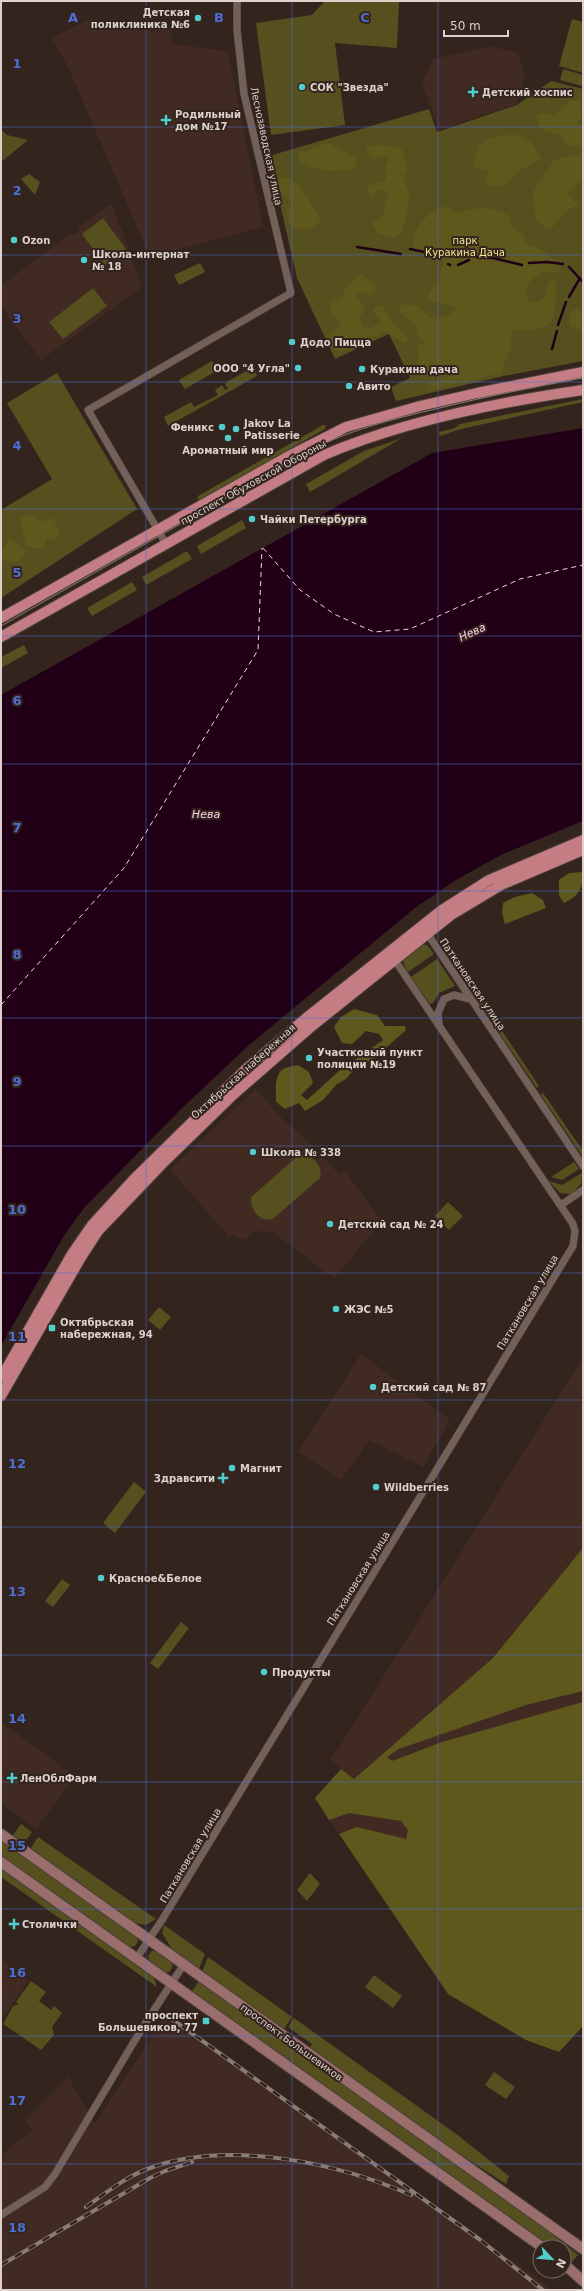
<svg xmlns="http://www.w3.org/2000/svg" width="584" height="2291" font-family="'DejaVu Sans',sans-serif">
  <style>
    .built { fill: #402a21 }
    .green { fill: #56501f }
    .forest { fill: #5e581c }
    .water { fill: #210017 }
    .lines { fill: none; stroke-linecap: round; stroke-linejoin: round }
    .stream { stroke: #210017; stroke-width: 2.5 }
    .ferry { stroke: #fdcdeb; stroke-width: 1; stroke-dasharray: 5 4; stroke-linecap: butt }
    .minor-casing { stroke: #4d403b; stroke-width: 8 }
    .secondary-casing { stroke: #4d403b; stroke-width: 12 }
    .primary-casing { stroke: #4d403b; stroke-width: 12 }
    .minor { stroke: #726059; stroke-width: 7 }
    .secondary { stroke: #9b6e6e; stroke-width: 10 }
    .primary { stroke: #c47d83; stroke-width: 10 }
    .tram { stroke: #897b76; stroke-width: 1 }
    .rail-casing { stroke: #897b76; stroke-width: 4 }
    .rail { stroke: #34241e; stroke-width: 2.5; stroke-dasharray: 8; stroke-linecap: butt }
    .grid { fill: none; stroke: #4d6fd5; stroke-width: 1; stroke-opacity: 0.55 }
    .poi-dot { fill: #52cdcd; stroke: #34241e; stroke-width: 1.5 }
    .labels { text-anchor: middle; stroke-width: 4; stroke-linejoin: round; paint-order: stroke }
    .poi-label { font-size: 10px; font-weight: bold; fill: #dcd1cd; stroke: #34241e; text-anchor: start }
    .street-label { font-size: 10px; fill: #dcd1cd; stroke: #34241e }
    .park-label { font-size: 10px; fill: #f1e890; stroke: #34241e }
    .water-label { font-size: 11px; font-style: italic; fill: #fdcdeb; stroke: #34241e }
    .grid-label { font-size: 13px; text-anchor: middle; font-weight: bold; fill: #4d6fd5; stroke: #34241e; stroke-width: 4; stroke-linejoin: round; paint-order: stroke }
  </style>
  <rect width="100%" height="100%" fill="#34241e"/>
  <path class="built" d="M87 20 172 30 171 44 228 51 263 227 150 257 68 67 52 38Z
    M490 46 518 53 525 76 516 104 439 130 422 83 433 59Z
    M109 205 113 206 142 287 41 360 1 306V286L70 234 74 235 79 232 78 228Z
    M256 1089 287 1124 302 1135 339 1174 344 1170 379 1217 378 1226 334 1278 272 1232 253 1231 245 1240 238 1238 234 1234 228 1236 170 1169Z
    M361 1354 450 1420 423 1467 369 1440 341 1480 298 1452Z
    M583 1357V2026L559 2052 526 2040 448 1994 315 1798 341 1769 330 1758 338 1749Z
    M1 1722 75 1776 36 1829 1 1803Z
    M1 1959 29 1980 1 2020Z
    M167 2013 541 2281 552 2290H1V2155L32 2130 25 2120 68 2077 95 2124Z"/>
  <path class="green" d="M325 1H399L397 48 335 43 345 125 271 135 256 23 312 15Z
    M572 19 583 22V73L559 66Z
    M563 69 583 75 582 86 560 80Z
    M551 81 583 89V361L504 376 396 401 391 387 410 378 389 334 335 359 297 278 269 156 429 109 437 132 517 105Z
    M1 130 7 135 28 140 1 162Z
    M29 174 40 182 35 195 21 179Z
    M103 218 126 249 105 265 82 234Z
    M200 263 205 272 179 285 174 275Z
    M93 288 107 306 63 339 49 322Z
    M212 361 218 370 185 389 179 380Z
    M253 367 257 376 168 426 164 417 191 402 194 407 218 395 215 390 222 385 225 390 228 389 225 383Z
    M57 373 137 509 1 598V510L52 479 7 403Z
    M583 399V402L461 429 440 436 439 432 455 428 460 424Z
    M323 425H326L325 429 200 500 197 499 198 496Z
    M402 438 310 492 306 484 364 451Z
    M242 520 246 528 201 554 197 546Z
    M187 551 192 559 146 585 142 577Z
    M132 582 137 590 92 616 87 608Z
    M24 645 28 653 1 668V657Z
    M420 944 427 945 434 954 408 972 404 965 403 958Z
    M437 959 455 986 439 993 433 1003 430 1004 411 977Z
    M474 989 539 1086 537 1088 471 992Z
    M543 1093 583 1151V1157L541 1095Z
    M304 1154C315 1158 323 1167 320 1178L274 1218C261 1224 250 1211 251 1197L299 1155Z
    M574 1162 579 1169 562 1180 551 1177Z
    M582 1173 581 1184 571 1194 560 1193 549 1181 562 1185Z
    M448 1202 463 1216 449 1230 435 1216Z
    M159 1307 171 1317 160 1330 148 1320Z
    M134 1482 146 1492 115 1533 103 1523Z
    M62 1579 70 1585 53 1607 45 1601Z
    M181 1622 189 1628 158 1669 150 1663Z
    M21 1824 32 1832 24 1843 13 1835Z
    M38 1837 156 1919 146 1925 135 1923 31 1848Z
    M1 1840 137 1937 138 1941 135 1946 130 1947 1 1856Z
    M1 1869 154 1978 157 1987 1 1877Z
    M310 1873 320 1884 307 1901 297 1890Z
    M164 1925 205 1954 199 1969 174 1952 162 1933Z
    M152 1951C158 1950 171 1960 173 1966L169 1972H165L149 1960 148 1956Z
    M208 1957 292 2017 283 2030 202 1972Z
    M374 1975 402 1996 393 2008 365 1987Z
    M31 1981 46 1992 39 2001 51 2010 54 2006 62 2013 52 2027 54 2035 41 2050 3 2024 13 2006 19 2004 16 2002Z
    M199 1981 551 2233 578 2255 571 2263 564 2257V2247H552L192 1991Z
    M294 2018 459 2136 509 2176 506 2184 449 2147 310 2048 312 2044 288 2027Z
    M494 2072 515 2087 506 2099 485 2085Z"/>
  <path class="forest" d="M571 101H579L582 114 578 123 583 127V148L566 144 562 137 541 129 536 116 542 113 554 115Z
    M515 134 532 143 541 159C534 163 526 166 521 170 507 181 505 191 485 184L489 172 473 166 479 145 492 137Z
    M328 143 356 158 355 168C336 173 316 172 299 161L298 154Z
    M381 145 401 148 408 168C399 181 408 183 409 195 409 208 405 220 402 233L394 238 378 233 372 223 385 214 384 205 389 194 380 189 370 197 366 187 386 180V164L390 159 384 156 373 159 367 153V146Z
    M572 155 583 156V180L567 193 579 205 570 208 550 230 536 221 533 192 554 160Z
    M286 177 298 183 321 220C308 232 305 233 289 224L286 210 292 203 278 189 276 178Z
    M450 206 455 214C475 207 491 205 509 216L513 229 525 235V243L541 249 560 266 559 273C554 273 546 271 542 273 529 278 519 293 532 303 545 301 547 294 548 282L556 281C555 320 559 332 513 330L510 337 512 345 501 373 428 391 429 384 452 375 451 366 418 371 415 368 420 353 416 346 424 343 416 332 417 325 399 312 402 304 418 306 429 317H445L458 309C450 303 437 304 427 300L430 292 440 282 439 274 445 262 442 258 427 255 414 249C410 228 430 208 450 206Z
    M361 274 378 288 372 295 362 292 356 295 365 307 359 319 363 327 371 328 381 322 373 311 377 305 383 306 391 320 409 340 404 344 386 332 340 352 333 349 329 335 342 324 332 314 329 301 342 299 345 289Z
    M577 309 583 312V331L570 325 569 313Z
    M26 514 44 522 52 517 60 532 54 542 47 537 42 548H33L26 545 20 520Z
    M10 538 26 551 23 558 15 562 6 559 2 562 1 550 6 546Z
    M583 872C583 889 579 896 564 903L559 896V880L569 873Z
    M532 893 543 900 546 908 505 924 502 913 503 903 515 897Z
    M354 1009 377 1015 385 1026H405L406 1030 371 1061 359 1064 346 1079 337 1084 323 1100 305 1111 299 1103 285 1109 276 1102C276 1093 274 1076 282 1070 286 1067 293 1066 298 1065L309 1072 313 1083 301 1095 307 1100 339 1071 383 1040 379 1034 366 1031 352 1044 342 1043 334 1027 341 1017Z
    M583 1548V1691L526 1705 399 1749 387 1757 392 1761 442 1742 583 1702V2026L559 2052 526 2040 448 1994 339 1834 357 1827 406 1839 408 1830 401 1821 349 1813 329 1820 315 1798 341 1769 354 1779 493 1658Z"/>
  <path class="water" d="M583 428V821L501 855 456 880 415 908 249 1045 180 1110 84 1208 65 1234 1 1346V695L432 453Z"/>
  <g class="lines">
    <path class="stream" d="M357 247 401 254
      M410 249 444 256
      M476 257 493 258 522 265
      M529 263 547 262 563 264
      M448 264 450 265
      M458 265 469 260
      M569 267 583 282
      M569 297 580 278
      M558 325 566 302
      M552 349 557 331"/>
    <path class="ferry" d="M263 548 300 590 334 614 374 632 410 629 520 579 583 565
      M1 1005 124 868 258 650 262 548"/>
    <g class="minor-casing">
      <path id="minor" d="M166 544 88 410 291 293 244 94 237 30V1
        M427 933 583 1166
        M439 1025 438 1013 444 999 454 995 470 999
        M561 1205 583 1190
        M136 1959 162 1920 573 1246 575 1231 573 1224 392 956
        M1 2215 45 2187 55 2174 141 2030 184 1964"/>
    </g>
    <g class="secondary-casing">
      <path id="secondary" d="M1 1834 583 2249
        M1 1862 542 2247
        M564 2264 583 2281"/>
    </g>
    <g class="primary-casing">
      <path id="primary" d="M1 618 287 457 346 427 420 406 477 393 583 372
        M1 637 324 455C401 422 499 402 583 390
        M1 1378 72 1254 92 1225 134 1179 246 1069 305 1019 442 910 489 880 583 840
        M1 1396 80 1259 98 1231 162 1164 234 1094 312 1026 451 915 501 885 583 850"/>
    </g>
    <use href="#minor" class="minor"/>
    <use href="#secondary" class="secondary"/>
    <use href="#primary" class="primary"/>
    <path class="tram" d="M1 626 305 453C348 430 393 419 440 408 487 396 535 387 583 378"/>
    <g class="rail-casing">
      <path id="rail" d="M169 2017 479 2239 543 2290
        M86 2207C107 2192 128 2175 153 2167 231 2140 338 2163 411 2195
        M1 2265 150 2178 165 2171 192 2162"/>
    </g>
    <use href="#rail" class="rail"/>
  </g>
  <path class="grid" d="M146 1V2290M292 1V2290M438 1V2290M1 127H583M1 255H583M1 382H583M1 509H583M1 636H583M1 764H583M1 891H583M1 1018H583M1 1146H583M1 1273H583M1 1400H583M1 1527H583M1 1655H583M1 1782H583M1 1909H583M1 2036H583M1 2164H583"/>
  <g class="poi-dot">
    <circle cx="198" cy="18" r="4"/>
    <circle cx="302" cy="87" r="4"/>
    <path d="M471 86h4v4h4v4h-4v4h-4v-4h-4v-4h4z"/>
    <path d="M164 114h4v4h4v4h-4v4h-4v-4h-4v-4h4z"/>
    <circle cx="14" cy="240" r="4"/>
    <circle cx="84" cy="260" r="4"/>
    <circle cx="292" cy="342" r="4"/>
    <circle cx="298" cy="368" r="4"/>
    <circle cx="362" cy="369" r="4"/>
    <circle cx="349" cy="386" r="4"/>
    <circle cx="222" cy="427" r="4"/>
    <circle cx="236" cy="429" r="4"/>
    <circle cx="228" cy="438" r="4"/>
    <circle cx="252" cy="519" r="4"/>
    <circle cx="309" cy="1058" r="4"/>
    <circle cx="253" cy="1152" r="4"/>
    <circle cx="330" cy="1224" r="4"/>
    <circle cx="336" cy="1309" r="4"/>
    <rect x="48" y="1324" width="8" height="8" rx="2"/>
    <circle cx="373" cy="1387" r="4"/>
    <circle cx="232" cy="1468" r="4"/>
    <path d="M221 1472h4v4h4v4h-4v4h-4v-4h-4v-4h4z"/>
    <circle cx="376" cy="1487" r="4"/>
    <circle cx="101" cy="1578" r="4"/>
    <circle cx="264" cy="1672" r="4"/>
    <path d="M10 1772h4v4h4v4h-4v4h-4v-4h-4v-4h4z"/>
    <path d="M12 1918h4v4h4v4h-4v4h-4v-4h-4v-4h4z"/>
    <rect x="202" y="2017" width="8" height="8" rx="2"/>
  </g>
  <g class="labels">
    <g class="poi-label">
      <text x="190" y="16" text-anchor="end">Детская<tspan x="190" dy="12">поликлиника №6</tspan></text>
      <text x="310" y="91">СОК "Звезда"</text>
      <text x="482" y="96">Детский хоспис</text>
      <text x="175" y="118">Родильный<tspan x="175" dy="12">дом №17</tspan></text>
      <text x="22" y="244">Ozon</text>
      <text x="92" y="258">Школа-интернат<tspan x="92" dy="12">№ 18</tspan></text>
      <text x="300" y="346">Додо Пицца</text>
      <text x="290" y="372" text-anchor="end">ООО "4 Угла"</text>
      <text x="370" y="373">Куракина дача</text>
      <text x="357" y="390">Авито</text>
      <text x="244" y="427">Jakov La<tspan x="244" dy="12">Patisserie</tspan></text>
      <text x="214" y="431" text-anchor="end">Феникс</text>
      <text x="228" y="454" text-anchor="middle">Ароматный мир</text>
      <text x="260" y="523">Чайки Петербурга</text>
      <text x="317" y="1056">Участковый пункт<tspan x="317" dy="12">полиции №19</tspan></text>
      <text x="261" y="1156">Школа № 338</text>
      <text x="338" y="1228">Детский сад № 24</text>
      <text x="344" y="1313">ЖЭС №5</text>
      <text x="60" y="1326">Октябрьская<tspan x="60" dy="12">набережная, 94</tspan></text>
      <text x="381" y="1391">Детский сад № 87</text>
      <text x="240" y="1472">Магнит</text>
      <text x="215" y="1482" text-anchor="end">Здравсити</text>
      <text x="384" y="1491">Wildberries</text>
      <text x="109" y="1582">Красное&amp;Белое</text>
      <text x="272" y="1676">Продукты</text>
      <text x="20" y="1782">ЛенОблФарм</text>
      <text x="22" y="1928">Столички</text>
      <text x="198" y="2019" text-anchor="end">проспект<tspan x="198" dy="12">Большевиков, 77</tspan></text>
    </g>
    <g class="street-label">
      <text transform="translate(267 146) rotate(78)" y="4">Леснозаводская улица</text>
      <text transform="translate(253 482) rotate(-29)" y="4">проспект Обуховской Обороны</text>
      <text transform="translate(473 984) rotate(56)" y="4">Паткановская улица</text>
      <text transform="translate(243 1071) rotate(-42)" y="4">Октябрьская набережная</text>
      <text transform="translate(527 1302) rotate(-59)" y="4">Паткановская улица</text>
      <text transform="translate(358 1578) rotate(-58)" y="4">Паткановская улица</text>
      <text transform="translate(190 1855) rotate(-59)" y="4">Паткановская улица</text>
      <text transform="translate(292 2042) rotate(36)" y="4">проспект Большевиков</text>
    </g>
    <g class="park-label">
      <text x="465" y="244">парк<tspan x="465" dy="12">Куракина Дача</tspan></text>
    </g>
    <g class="water-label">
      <text transform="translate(472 632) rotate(-25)" y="4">Нева</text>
      <text x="206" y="818">Нева</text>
    </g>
  </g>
  <g class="grid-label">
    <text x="73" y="22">A</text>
    <text x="219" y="22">B</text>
    <text x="365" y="22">C</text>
    <text x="17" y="68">1</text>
    <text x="17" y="195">2</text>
    <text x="17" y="323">3</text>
    <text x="17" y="450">4</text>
    <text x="17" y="577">5</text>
    <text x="17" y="705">6</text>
    <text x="17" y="832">7</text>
    <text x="17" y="959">8</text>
    <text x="17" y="1086">9</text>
    <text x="17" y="1214">10</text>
    <text x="17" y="1341">11</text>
    <text x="17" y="1468">12</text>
    <text x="17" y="1596">13</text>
    <text x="17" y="1723">14</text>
    <text x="17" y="1850">15</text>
    <text x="17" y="1977">16</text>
    <text x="17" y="2105">17</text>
    <text x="17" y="2232">18</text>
  </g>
  <rect width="584" height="2291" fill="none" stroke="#dcd1cd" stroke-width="4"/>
  <g transform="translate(552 2259) rotate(116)"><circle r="19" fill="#34241e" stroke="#776964"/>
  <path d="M0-3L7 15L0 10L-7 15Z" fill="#52cdcd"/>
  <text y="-6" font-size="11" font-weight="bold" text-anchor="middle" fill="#dcd1cd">N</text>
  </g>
  <path d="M444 30v6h64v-6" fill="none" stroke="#dcd1cd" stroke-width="2"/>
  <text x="450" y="30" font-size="12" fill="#dcd1cd" stroke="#34241e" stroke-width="3" paint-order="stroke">50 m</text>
</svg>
